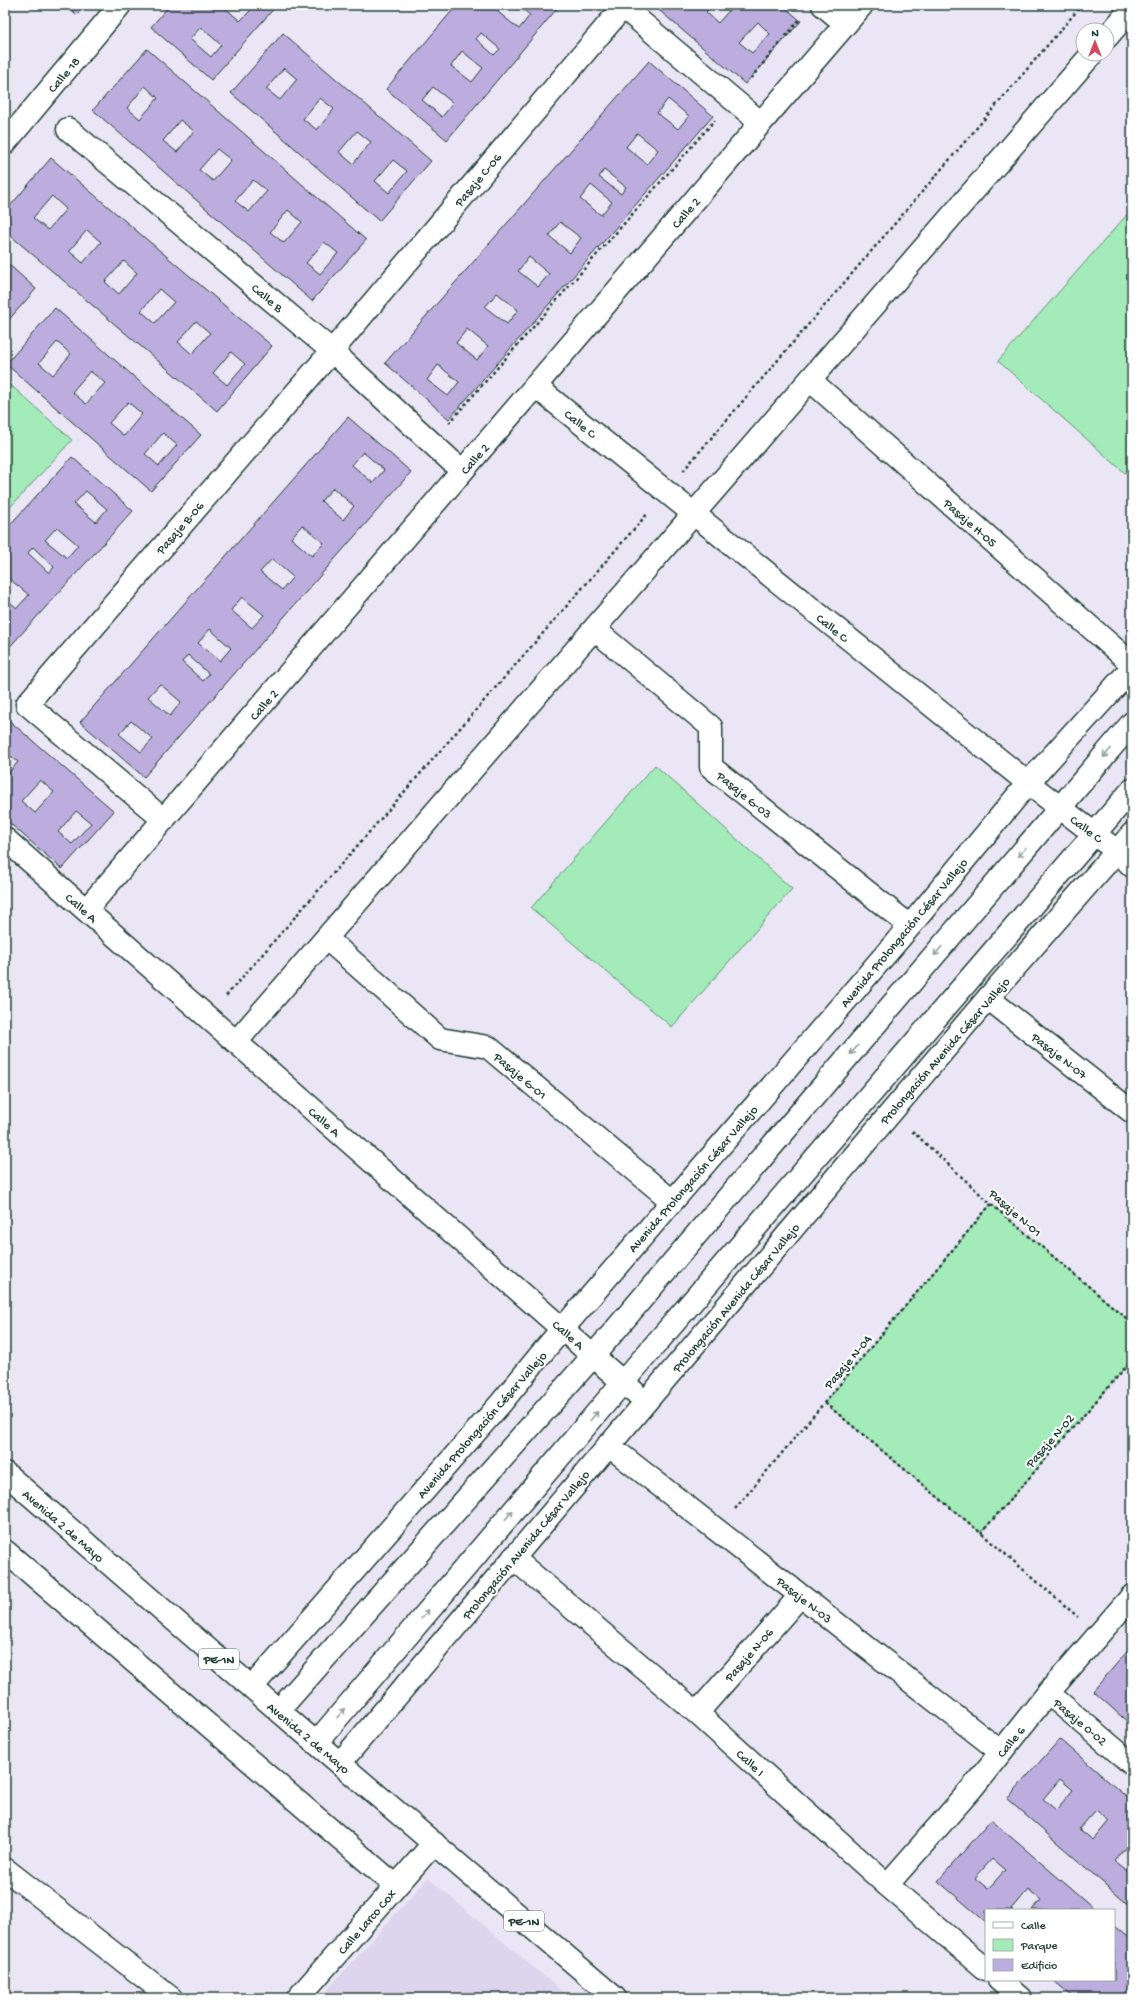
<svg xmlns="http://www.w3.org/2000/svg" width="1137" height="2003" font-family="'Gochi Hand',sans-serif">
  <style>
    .built { fill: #ddd5ee }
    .green { fill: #a3ebb9; stroke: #619476 }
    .building { fill: #bcadde; stroke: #1f3d34; fill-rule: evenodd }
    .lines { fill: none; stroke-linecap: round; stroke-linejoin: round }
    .minor-casing { stroke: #1f3d34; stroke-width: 25 }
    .highway-casing { stroke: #1f3d34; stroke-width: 25 }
    .path { stroke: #1f3d34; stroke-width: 2.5; stroke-dasharray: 3 3; stroke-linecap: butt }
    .minor { stroke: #fff; stroke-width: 22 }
    .highway { stroke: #fff; stroke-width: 22 }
    .oneway { stroke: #8f9e9a }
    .labels { text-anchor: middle; stroke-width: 4; stroke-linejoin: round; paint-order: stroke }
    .shield { fill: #fff; stroke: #627771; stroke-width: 1 }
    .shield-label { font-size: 12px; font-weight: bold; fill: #1f3d34 }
    .street-label { font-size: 13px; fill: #1f3d34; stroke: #fff }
  </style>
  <rect width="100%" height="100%" fill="#ebe6f5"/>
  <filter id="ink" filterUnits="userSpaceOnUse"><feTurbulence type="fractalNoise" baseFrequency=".025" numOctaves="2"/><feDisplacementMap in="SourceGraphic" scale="8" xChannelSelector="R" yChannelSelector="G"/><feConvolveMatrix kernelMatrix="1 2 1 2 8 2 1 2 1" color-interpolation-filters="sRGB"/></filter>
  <g filter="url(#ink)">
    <path class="built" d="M428 1878 570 1998H320Z"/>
    <path class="green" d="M1132 209V465L1125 473 998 361Z
      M5 380 72 440 5 513Z
      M655 765 792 889 672 1027 531 908Z
      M991 1204 1132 1323V1360L981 1533 825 1403Z"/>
    <path class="building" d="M66 5H87L77 15Z
      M170 5H222L240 21 251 10 246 5H277L211 80 151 27ZM201 27 221 45 211 57 190 39Z
      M457 5H503L498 12 519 29 530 15 517 5H560L447 140 386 89ZM481 33 500 49 494 55 476 39ZM462 51 483 68 472 82 451 66ZM433 87 453 103 442 117 422 100Z
      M653 5H712L706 12 718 23 734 5H782L801 21 745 84ZM758 22 770 34 752 53 739 42Z
      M283 33 431 161 379 221 231 93ZM284 68 297 79 280 100 266 89ZM320 98 334 109 317 130 303 119ZM357 131 371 142 353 164 339 152ZM393 160 407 171 389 193 375 181Z
      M147 49 366 240 312 301 93 110ZM145 86 158 98 140 119 127 108ZM180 120 194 131 177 152 163 141ZM217 149 231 160 213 181 199 170ZM253 180 267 191 249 212 235 201ZM288 210 302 222 284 243 270 232ZM324 242 338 253 320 274 306 263Z
      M649 61 713 116 449 419 385 363ZM668 99 689 116 678 129 657 113ZM637 133 658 150 647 164 626 147ZM604 170 626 187 621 194 599 177ZM591 185 612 202 601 215 580 199ZM560 222 581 238 570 253 549 236ZM529 257 549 274 538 287 518 271ZM497 293 518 310 507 324 485 307ZM467 329 488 346 477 360 456 343ZM438 365 459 382 448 396 427 380Z
      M51 158 272 346 217 411 5 231V212ZM52 196 66 209 48 230 33 218ZM87 230 101 242 83 263 69 251ZM124 261 137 273 119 294 105 282ZM159 289 174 302 155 323 141 311ZM196 321 210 333 192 354 178 342ZM231 352 245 364 227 385 213 373Z
      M5 261 36 289 5 324Z
      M55 308 201 435 151 491 6 364ZM57 342 71 354 53 375 39 363ZM90 371 105 383 86 404 72 392ZM128 402 142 414 124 436 109 423ZM163 433 177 445 159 466 145 454Z
      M348 417 411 472 144 777 80 722ZM363 452 384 470 373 483 352 465ZM333 488 354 506 343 520 321 501ZM302 525 324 543 312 556 291 538ZM272 559 293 577 282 590 260 572ZM242 597 264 615 252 628 231 610ZM210 629 231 648 220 661 198 643ZM188 655 209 674 203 681 182 662ZM160 684 181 702 170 716 148 697ZM131 721 153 739 141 752 119 734Z
      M72 457 133 511 5 652V598L17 608 29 595 7 577 5 579V530ZM86 491 107 509 96 522 74 504ZM57 527 78 545 67 558 45 540ZM33 547 54 567 49 573 28 553Z
      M5 717 114 811 62 869 5 819V777L18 762 5 751ZM40 780 54 792 35 813 21 801ZM76 811 91 823 72 844 58 832Z
      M1132 1646V1726L1093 1691Z
      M1060 1739 1132 1802V1842L1114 1861 1127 1871 1132 1866V1908L1007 1799ZM1060 1779 1073 1790 1056 1810 1043 1799ZM1096 1810 1109 1821 1093 1840 1079 1829Z
      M991 1820 1096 1910H1032L1041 1900 1028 1889 1011 1909 1013 1910H986V1922L938 1881ZM992 1859 1005 1870 988 1889 975 1878Z
      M1114 1926 1132 1941V1985L1121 1998H1074L1053 1980H1114Z"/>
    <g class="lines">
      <g class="minor-casing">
        <path id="minor" d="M823 5 846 24
          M1107 37 1132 8
          M68 129 332 351 462 471
          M5 143 120 5
          M810 380 1132 664
          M535 386 1028 783 1118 852 1132 866
          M594 629 711 727V767L910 926
          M164 820 27 704 332 351 623 7 761 123
          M5 839 634 1392
          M86 910 862 5
          M326 938 440 1039 488 1047 672 1201
          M988 998 1132 1112
          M236 1042 1092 54
          M608 1445 1001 1752
          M5 1551 396 1886
          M513 1558 697 1713 887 1885 986 1969
          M252 1687 501 1403 546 1348 910 926 1028 783 1132 668
          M1048 1693 1132 1764
          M279 1710 593 1356 1132 723
          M697 1713 800 1596
          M316 1743 623 1382 1132 790
          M340 1763 988 998 1132 834
          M5 1869 171 1998
          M887 1885 973 1787 1048 1693 1132 1596
          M999 1980 1020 1998
          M298 1998 434 1843"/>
      </g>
      <g class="highway-casing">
        <path id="highway" d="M5 1473 316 1743 615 1998"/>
      </g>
      <path class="path" d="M751 78 800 19
        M449 423 715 120
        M683 471 1082 5
        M226 996 648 513
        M912 1131 991 1204 1132 1323
        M825 1403 981 1533 1078 1617
        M735 1509 991 1204
        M981 1533 1132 1360"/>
      <use href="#minor" class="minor"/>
      <use href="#highway" class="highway"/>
    </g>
    <defs><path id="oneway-shaft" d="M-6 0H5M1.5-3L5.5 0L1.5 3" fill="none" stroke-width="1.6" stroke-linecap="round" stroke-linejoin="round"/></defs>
    <g class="oneway">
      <use href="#oneway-shaft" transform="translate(1107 753) rotate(131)"/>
      <use href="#oneway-shaft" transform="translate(1022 852) rotate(130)"/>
      <use href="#oneway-shaft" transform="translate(938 951) rotate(130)"/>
      <use href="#oneway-shaft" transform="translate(854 1050) rotate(130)"/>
      <use href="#oneway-shaft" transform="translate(594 1416) rotate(-50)"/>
      <use href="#oneway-shaft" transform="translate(509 1515) rotate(-50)"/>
      <use href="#oneway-shaft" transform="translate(425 1614) rotate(-50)"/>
      <use href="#oneway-shaft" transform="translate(341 1713) rotate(-50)"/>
    </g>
  </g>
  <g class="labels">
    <g class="shield">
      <rect x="199" y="1649" width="40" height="20" rx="3"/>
      <rect x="504" y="1911" width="40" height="20" rx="3"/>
    </g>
    <g class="shield-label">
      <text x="219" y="1663">PE-1N</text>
      <text x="524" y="1925">PE-1N</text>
    </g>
    <g class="street-label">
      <text transform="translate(63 74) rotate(-50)" y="5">Calle 18</text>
      <text transform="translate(477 179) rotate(-50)" y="5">Pasaje C-06</text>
      <text transform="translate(685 212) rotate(-49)" y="5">Calle 2</text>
      <text transform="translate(268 297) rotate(40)" y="5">Calle B</text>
      <text transform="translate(581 423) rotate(39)" y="5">Calle C</text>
      <text transform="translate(474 458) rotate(-49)" y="5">Calle 2</text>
      <text transform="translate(971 522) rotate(41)" y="5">Pasaje H-05</text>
      <text transform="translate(179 527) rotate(-49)" y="5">Pasaje B-06</text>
      <text transform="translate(833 627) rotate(39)" y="5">Calle C</text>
      <text transform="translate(263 704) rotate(-49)" y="5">Calle 2</text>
      <text transform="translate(745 794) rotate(39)" y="5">Pasaje G-03</text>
      <text transform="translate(1087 828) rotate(37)" y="5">Calle C</text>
      <text transform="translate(82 907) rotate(41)" y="5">Calle A</text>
      <text transform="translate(903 932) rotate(-50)" y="5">Avenida Prolongación César Vallejo</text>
      <text transform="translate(944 1050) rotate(-49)" y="5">Prolongación Avenida César Vallejo</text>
      <text transform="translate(1060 1055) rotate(38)" y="5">Pasaje N-07</text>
      <text transform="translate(521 1075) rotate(40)" y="5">Pasaje G-01</text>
      <text transform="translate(325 1121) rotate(41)" y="5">Calle A</text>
      <text transform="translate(692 1178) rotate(-49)" y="5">Avenida Prolongación César Vallejo</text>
      <text transform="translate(1016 1212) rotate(41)" y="5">Pasaje N-01</text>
      <text transform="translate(735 1297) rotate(-50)" y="5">Prolongación Avenida César Vallejo</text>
      <text transform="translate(569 1334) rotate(41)" y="5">Calle A</text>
      <text transform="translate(847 1361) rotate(-50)" y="5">Pasaje N-04</text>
      <text transform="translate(481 1424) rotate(-49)" y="5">Avenida Prolongación César Vallejo</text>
      <text transform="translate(1049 1440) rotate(-49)" y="5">Pasaje N-02</text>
      <text transform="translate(64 1525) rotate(41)" y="5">Avenida 2 de Mayo</text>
      <text transform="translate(525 1544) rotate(-50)" y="5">Prolongación Avenida César Vallejo</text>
      <text transform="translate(805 1599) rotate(38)" y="5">Pasaje N-03</text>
      <text transform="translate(748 1654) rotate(-49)" y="5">Pasaje N-06</text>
      <text transform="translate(1081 1721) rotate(40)" y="5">Pasaje 0-02</text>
      <text transform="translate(309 1737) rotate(40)" y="5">Avenida 2 de Mayo</text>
      <text transform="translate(1010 1741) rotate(-51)" y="5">Calle 6</text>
      <text transform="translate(751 1762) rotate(42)" y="5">Calle I</text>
      <text transform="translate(366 1921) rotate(-49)" y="5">Calle Larco Cox</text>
    </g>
  </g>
  <rect width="1137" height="2003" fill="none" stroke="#fff" stroke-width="20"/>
  <rect x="10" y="10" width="1117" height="1983" fill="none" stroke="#1f3d34" stroke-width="1.5" filter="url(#ink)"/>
  <rect x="985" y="1909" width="130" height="72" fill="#ffffff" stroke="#a5b1ae"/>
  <rect x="993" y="1922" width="20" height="6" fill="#ffffff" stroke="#a5b1ae"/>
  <text x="1021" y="1929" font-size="12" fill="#1f3d34">Calle</text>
  <rect x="993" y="1939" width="20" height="12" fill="#a3ebb9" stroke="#a5b1ae"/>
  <text x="1021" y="1949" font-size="12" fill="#1f3d34">Parque</text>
  <rect x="993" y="1959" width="20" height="12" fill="#bcadde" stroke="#a5b1ae"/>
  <text x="1021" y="1969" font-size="12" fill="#1f3d34">Edificio</text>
  <g transform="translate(1095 42)"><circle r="19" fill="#ffffff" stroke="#a5b1ae"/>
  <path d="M0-3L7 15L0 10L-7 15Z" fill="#d1495b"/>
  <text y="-6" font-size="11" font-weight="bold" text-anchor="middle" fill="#1f3d34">N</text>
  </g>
</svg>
